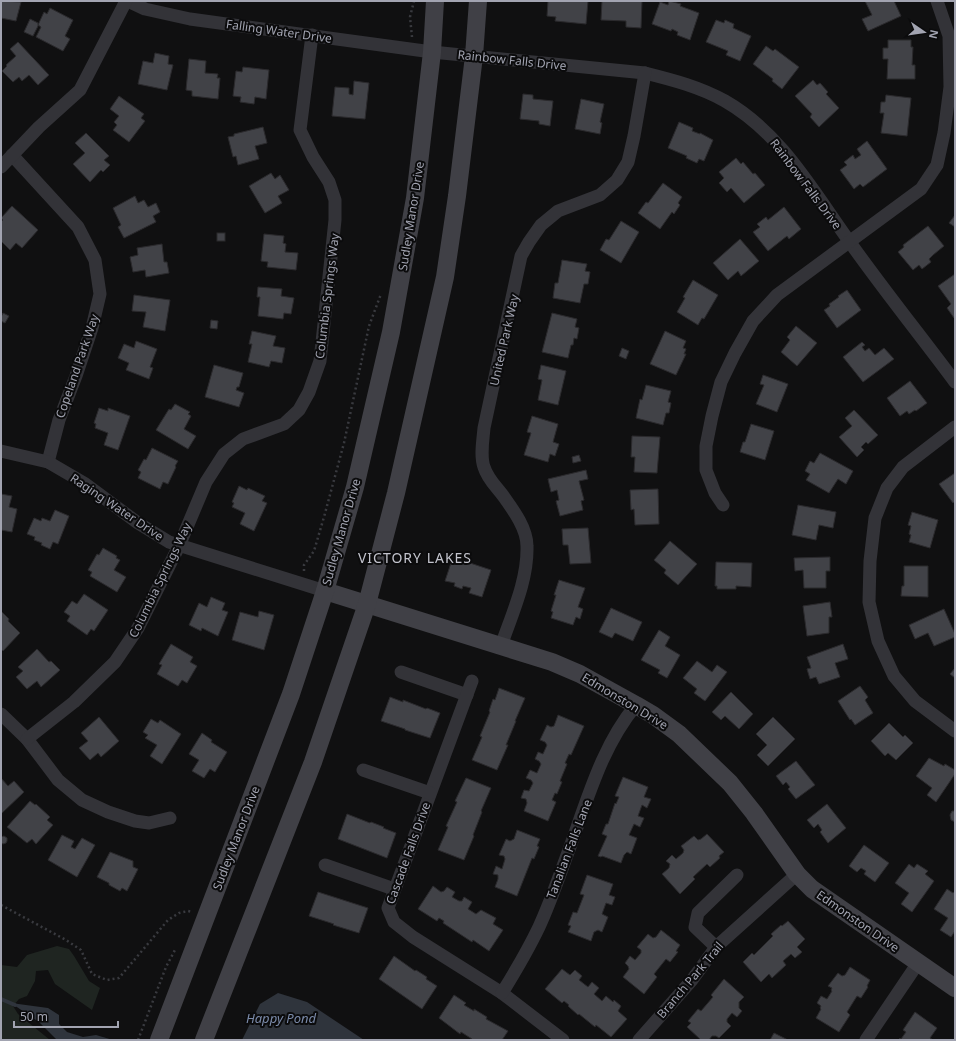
<svg xmlns="http://www.w3.org/2000/svg" width="956" height="1041" font-family="'Noto Sans',sans-serif">
	<style>
		.green { fill: #1f2521 }
		.water { fill: #2f343c }
		.lines { fill: none; stroke-linecap: round; stroke-linejoin: round }
		.stream { stroke: #2f343c; stroke-width: 4 }
		.building { fill: #414247; stroke: #2b2a2d }
		.path { stroke: #393a3f; stroke-width: 2.5; stroke-dasharray: 2 3; stroke-linecap: butt }
		.street { stroke: #333338; stroke-width: 13 }
		.secondary { stroke: #404046; stroke-width: 18 }
		.labels { text-anchor: middle; dominant-baseline: central; stroke-width: 4; stroke-linejoin: round; paint-order: stroke }
		.street-label { font-size: 12px; fill: #a2a4b1; stroke: #0b0b0c }
		.water-label { font-size: 13px; font-style: italic; fill: #7b8baa; stroke: #0b0b0c }
		.quarter-label { font-size: 14px; letter-spacing: 1px; fill: #c3c4cd; stroke: #0b0b0c }
	</style>
	<rect width="100%" height="100%" fill="#101011"/>
	<path class="green" d="M57 946 69 949 74 956 89 981 100 988 92 1010 55 984 48 970 36 971 35 981 27 996 19 999 13 1006 18 1014 50 1040H1V965L17 967 27 955Z"/>
	<g class="water">
		<path d="M278 993 307 1002 364 1040H242L260 1004Z"/>
		<path d="M11 1003 48 1008 59 1015V1024L67 1032 83 1037 96 1035 113 1040H57L39 1022Z"/>
	</g>
	<g class="lines">
		<path class="stream" d="M1 999 15 1005"/>
	</g>
	<g class="building">
		<path d="M1 1 21 2 16 21 1 18Z"/>
		<path d="M548 1H588L586 24 555 21 556 17 547 16Z"/>
		<path d="M602 1H642L641 28 626 27V21L601 20Z"/>
		<path d="M669 1 681 4 680 6 699 13 690 40 677 35 678 32 672 29 671 31 652 24 660 2 668 5Z"/>
		<path d="M865 1H894L901 16 868 31 862 19 872 15Z"/>
		<path d="M50 8 73 20 65 36 70 39 63 51 36 37 41 27 38 25 44 12 47 14Z"/>
		<path d="M30 19 38 23V26L33 36 24 32Z"/>
		<path d="M716 20 724 23 725 20 734 24 733 28 751 36 740 61 726 55 728 51 706 42Z"/>
		<path d="M888 40H911V47H913L912 65H915V79H887L888 59H883V48H888Z"/>
		<path d="M18 42 49 75 38 85 29 75 22 81 19 77 13 82 2 71 7 66 6 65 16 56 10 49Z"/>
		<path d="M766 46 773 51 775 49 799 67 782 89 772 81 773 79 753 64Z"/>
		<path d="M155 53 169 56 168 64 173 65 167 90 138 84 143 61 153 63Z"/>
		<path d="M189 59 206 61 205 73 218 74 217 78H220L218 99 192 96V91L186 90Z"/>
		<path d="M243 67 269 70 266 99 255 97 254 104 240 102 241 97 233 96 236 71 242 72Z"/>
		<path d="M813 80 817 85 820 83 828 92 826 94 839 108 819 127 810 117 812 114 795 96Z"/>
		<path d="M354 81 369 83 365 119 332 116 335 87 349 88V94L353 95Z"/>
		<path d="M523 94 533 95V99L553 101 550 126 539 124V121L520 119Z"/>
		<path d="M886 95 911 98 907 136 881 133 884 113H880L881 102H885Z"/>
		<path d="M119 96 144 114 141 118 145 121 129 142 113 130 117 125 114 122 119 116 110 109Z"/>
		<path d="M581 99 604 104 600 122 602 123 600 134 575 129Z"/>
		<path d="M679 122 693 128 692 131 700 134V133L713 140 704 161 699 159 697 163 686 158 687 156 668 148Z"/>
		<path d="M263 127 267 143 255 146 259 159 238 165 236 156 233 157 228 137 234 136V134Z"/>
		<path d="M86 133 109 156 104 160 110 165 103 172 101 170 90 182 73 164 85 153 75 143Z"/>
		<path d="M867 141 887 169 863 187 860 184 854 189 840 170 847 165 844 162 853 155 855 159 861 155 857 149Z"/>
		<path d="M736 158 741 164 743 162 753 174 755 173 765 185 744 203 731 188 727 192 719 183 724 178 719 172Z"/>
		<path d="M271 173 275 179 280 175 289 190 278 196 282 203 265 213 249 186Z"/>
		<path d="M663 183 682 197 678 203 680 205 674 214 672 212 660 229 638 213 646 202 648 203Z"/>
		<path d="M135 196 138 203 144 200 148 207 156 203 160 212 153 216 156 222 124 238 118 227 121 225 113 208Z"/>
		<path d="M12 206 38 230 22 248 16 243 10 250 1 241V222L3 220 1 218Z"/>
		<path d="M784 207 801 229 789 239 787 236 768 251 753 232 760 227 757 224 766 217 768 220Z"/>
		<path d="M955 215V227L949 223Z"/>
		<path d="M621 221 639 232 621 263 600 250 606 239 609 240Z"/>
		<path d="M928 226 944 246 933 255 929 259 931 262 922 269 919 265 913 270 898 252 904 247 903 245Z"/>
		<rect x="217" y="233" width="8" height="8"/>
		<path d="M264 234 284 236 283 243 286 244 285 252 298 253 296 270 267 267 268 262 261 261Z"/>
		<path d="M740 239 759 261 741 276 738 271 728 280 713 263Z"/>
		<path d="M162 244 164 262H167L169 273 146 277 145 270 133 272 130 257 138 255 137 248Z"/>
		<path d="M562 260 587 264 585 271 590 272 588 284H584L580 303 553 298 555 283H558Z"/>
		<path d="M955 274V317L954 318 947 308 951 304 938 286Z"/>
		<path d="M693 280 718 295 704 319 702 318 698 325 677 312 685 298 683 297Z"/>
		<path d="M258 287 282 289 281 296 294 298 291 314 284 313 283 319 258 316 260 297H257Z"/>
		<path d="M847 290 861 310 837 328 824 310 830 306 829 304 839 297 838 296Z"/>
		<path d="M134 295 170 300 165 331 143 327 146 312 132 311Z"/>
		<path d="M3 313 9 316 5 323 1 321V317Z"/>
		<path d="M552 313 577 319 575 327 579 328 577 339 574 338 573 345H571L568 358 542 352Z"/>
		<path d="M211 320 218 321 217 329 210 328Z"/>
		<path d="M796 326 817 343 797 366 781 352 790 340 787 337Z"/>
		<path d="M252 331 276 336 273 346 285 348 282 363 271 361 269 367 248 362 252 344H249Z"/>
		<path d="M665 331 686 341 683 348 686 349 684 354H686L676 375 650 364Z"/>
		<path d="M136 341 157 349 150 367 153 368 149 379 126 370 129 363 118 358 124 344 134 348Z"/>
		<path d="M862 342 865 345 862 347 865 351 869 348 875 355 884 348 894 359 863 382 843 357Z"/>
		<path d="M622 348 629 351 626 359 619 356Z"/>
		<path d="M214 365 243 373 239 387H237L236 390 244 393 239 407 205 397Z"/>
		<path d="M541 365 566 371 558 405 538 400 542 380 538 379Z"/>
		<path d="M763 375 788 384 777 412 756 404 764 385 760 384Z"/>
		<path d="M910 381 927 403 916 411 915 410 909 414 907 411 900 416 887 398Z"/>
		<path d="M646 385 671 391 668 402 671 403 669 413H666L663 425 636 418 640 399 642 400Z"/>
		<path d="M175 404 190 412 188 414 191 416 184 429 196 436 188 449 156 430 169 409 171 410Z"/>
		<path d="M99 408 108 411V408L130 416 118 450 104 445 108 433 95 428 96 424 94 423Z"/>
		<path d="M854 410 878 435 868 444 866 442 861 447 864 450 857 457 839 437 852 426 845 418Z"/>
		<path d="M532 416 558 424 553 442 559 444 555 456 550 454 548 462 524 455 531 433 527 432Z"/>
		<path d="M751 424 774 431 765 460 740 452 743 442H745Z"/>
		<path d="M632 436 660 437 657 473 634 472 635 457H631Z"/>
		<path d="M152 448 178 461 175 466 176 467 168 484 163 482 160 489 138 478 141 472 138 470 144 459 146 460Z"/>
		<path d="M820 453 853 471 846 484 838 479 829 493 806 480 810 474 805 471 810 461 814 463Z"/>
		<path d="M579 455 581 461 573 463 572 457Z"/>
		<path d="M586 470 588 479 579 481 584 500 581 501 583 510 560 516 556 501 559 500 557 490 551 492 548 479Z"/>
		<path d="M955 473V501L953 503 939 484Z"/>
		<path d="M239 486 247 490 248 488 265 496 262 501 267 503 254 531 240 524 245 513 232 507 234 503 232 502Z"/>
		<path d="M658 489 659 524 635 525 634 509 631 510 630 490Z"/>
		<path d="M1 494 12 496 9 507 17 509 12 532 1 530Z"/>
		<path d="M798 505 836 512 833 528 819 525 816 540 792 535Z"/>
		<path d="M55 510 69 516 58 544 53 542 50 549 41 545 42 543 34 540 35 537 27 534 34 518 41 521 42 518 50 521Z"/>
		<path d="M912 512 938 520 930 548 909 542 911 535 909 534 911 526 908 525Z"/>
		<path d="M588 528 591 563 570 564 568 545H563L562 529Z"/>
		<path d="M670 541 697 564 678 585 664 573 666 570 654 560Z"/>
		<path d="M103 548 117 556 116 558 120 560 114 570 126 577 117 592 90 576 92 572 88 570 97 554 99 555Z"/>
		<path d="M830 557V571H826V588H804L803 570 795 571 794 558Z"/>
		<path d="M452 560 461 563V560L491 570 482 597 469 593 471 588 463 586 462 589 454 586 455 583 445 581Z"/>
		<path d="M716 562 752 563 751 587 736 586V589H717V586H715Z"/>
		<path d="M904 566H928V597L901 596 902 586H904Z"/>
		<path d="M559 580 585 588 578 607 583 609 580 619 576 617 573 625 551 618 553 612 551 611 556 595H554Z"/>
		<path d="M84 594 108 610 94 631 91 629 87 635 67 621 70 616 64 612 72 601 77 604Z"/>
		<path d="M211 597 225 603 222 610 228 612 218 636 202 628 201 631 189 625 199 603 207 607Z"/>
		<path d="M830 602 832 617H829V633L807 636 803 606Z"/>
		<path d="M611 608 642 622 633 641 615 633 612 638 599 632Z"/>
		<path d="M944 609 955 634V637L934 646 928 633 915 639 909 625Z"/>
		<path d="M1 611 9 619 8 621 20 633 3 651 1 649Z"/>
		<path d="M259 611 274 615 264 650 232 640 240 612 258 617Z"/>
		<path d="M659 630 670 637 665 646 680 655 667 678 658 673 660 670 641 660Z"/>
		<path d="M171 644 193 657 190 662 197 666 187 683 182 680 178 686 157 674 162 665 159 664Z"/>
		<path d="M843 644 848 659 835 663 840 677 819 684 816 677 810 679 807 669 811 668 807 657Z"/>
		<path d="M37 649 49 662 51 661 60 670 41 687 37 681 27 689 16 677 23 671 18 667Z"/>
		<path d="M697 661 712 672 717 665 727 672 705 701 694 693 697 689 683 678Z"/>
		<path d="M955 668V678L950 674Z"/>
		<path d="M860 686 868 697 865 700 873 713 855 725 851 719 850 720 838 701Z"/>
		<path d="M499 688 525 698 515 721H516L506 745H508L497 770 472 760 482 737 480 736 490 712 489 711 493 699 495 700Z"/>
		<path d="M731 692 753 714 739 729 725 716 721 720 712 712Z"/>
		<path d="M390 697 403 702V700L426 709 427 708 440 713 430 738 405 730V729L381 721Z"/>
		<path d="M558 715 584 726 571 755 569 754 565 763 567 764 560 781 562 782 557 794 555 793 552 800 556 802 548 821 524 811 527 803 526 799 521 798 524 790 529 791 533 783 531 780 526 778 530 770 537 773 541 764 539 761 535 759 538 752 543 754 547 745 545 742 540 740 547 725 551 727 554 726Z"/>
		<path d="M99 717 119 741 101 757 98 753 90 760 79 748 88 741 81 733Z"/>
		<path d="M773 717 795 739 768 766 757 755 767 745 756 734Z"/>
		<path d="M151 719 158 723 160 720 181 734 162 764 150 756 157 745 145 738 148 735 143 732Z"/>
		<path d="M889 723 903 737 905 735 913 743 896 760 888 753 885 756 871 741Z"/>
		<path d="M202 733 212 740 211 742 227 752 215 772 210 769 204 778 192 771 199 760 189 754Z"/>
		<path d="M929 758 944 766 945 764 955 770V774L936 802 927 795 932 788 916 776Z"/>
		<path d="M796 761 815 785 796 799 788 789 790 787 786 782 783 785 776 776Z"/>
		<path d="M623 777 648 787 644 797 651 799 647 808 642 805 638 816 644 818 640 827 634 824 629 835 637 838 631 854 627 852 624 855 621 863 602 856 601 857 598 856 607 836 602 834 606 824H608L615 803 616 804 619 797 615 796Z"/>
		<path d="M1 778 8 786 14 781 24 792 1 814Z"/>
		<path d="M466 778 491 788 481 811 482 812 473 835 474 836 464 860 438 850 448 827 446 826 457 802 455 801Z"/>
		<path d="M30 801 35 805 36 804 50 817 47 820 53 825 36 844 32 839 27 843 7 827Z"/>
		<path d="M827 804 846 828 828 843 820 832 822 830 818 824 814 828 807 820Z"/>
		<path d="M952 811H955V822L951 820 950 815Z"/>
		<path d="M347 814 370 823 371 822 384 827 383 828 396 833 387 858 338 839Z"/>
		<path d="M517 830 540 839 537 846 539 847 534 859 532 858 517 896 495 887 498 879V875L493 874 496 866 502 869 505 859 504 856 499 855 506 839 510 841 514 839Z"/>
		<path d="M707 834 724 852 719 856 720 858 710 867 707 864 693 877 695 879 680 894 662 874 669 868 670 864 666 861 672 855 676 859 683 853 684 850 681 846 694 836 698 840 701 839Z"/>
		<path d="M62 835 74 841 71 847 75 849 82 838 95 845 77 877 48 860Z"/>
		<path d="M4 836 7 838V841L6 843 3 844 1 843V837Z"/>
		<path d="M864 845 889 863 875 882 864 874 866 871 861 868 857 872 849 866Z"/>
		<path d="M110 852 133 861V867L138 869 127 891 122 888 120 891 109 885V883L97 877Z"/>
		<path d="M909 864 914 868 917 864 928 871 925 874 934 881 912 912 901 904 909 893 895 883Z"/>
		<path d="M587 875 613 884 609 895 615 897 612 905 606 903 602 914 608 917 602 932 598 930 594 932 591 941 568 932 571 926 568 925 573 912 577 913 584 895 580 894Z"/>
		<path d="M433 886 441 892 444 891 447 887 455 892 452 897 459 901H462L464 897 472 902 468 909 476 914 481 910 496 918 493 924 503 930 489 951 473 940 472 942 443 923 444 921 439 918 437 921 418 909Z"/>
		<path d="M947 889 953 893 955 891V931L951 937 940 930 948 918 934 909Z"/>
		<path d="M318 892 368 908 359 933 333 925 334 924 309 916Z"/>
		<path d="M788 921 805 939 797 947 802 952 795 958 791 954 783 961 786 965 772 978 769 974 761 982 743 962 752 953 754 955 773 936 771 934 781 925 782 926Z"/>
		<path d="M661 930 680 945 676 951 678 952 670 962 666 959 654 974 657 977 644 994 623 977 629 969 628 966 625 963 630 956 635 960 641 953V950L637 947 648 934 653 938 656 937Z"/>
		<path d="M394 956 415 971 416 970 427 977 426 979 437 986 422 1009 379 979Z"/>
		<path d="M850 967 870 980 867 986 868 987 861 998 857 996 847 1012 850 1015 839 1032 816 1018 821 1009 820 1008 821 1006 817 1003 821 996 827 999 832 991 831 990 832 988 828 986 838 973 842 976 845 975Z"/>
		<path d="M562 969 570 975 575 970 582 976 579 980 588 987 592 982 599 988 594 994 602 1001 606 996 613 1002 614 1000 621 1006 618 1011 627 1019 611 1037 596 1025 595 1027 579 1014 578 1015 568 1006 569 1005 564 1001 562 1003 545 989Z"/>
		<path d="M724 979 744 997 739 1002V1008L742 1011 737 1017 732 1013 727 1019V1022L731 1026 719 1038 716 1036H712L709 1040H701L687 1027 691 1023 688 1021 698 1009 701 1011 713 997 711 995Z"/>
		<path d="M454 995 466 1003 464 1005 474 1011V1009L487 1017 486 1019 508 1031 502 1040H471L472 1039 461 1032 460 1034 439 1018Z"/>
		<path d="M915 1012 937 1028 930 1038 933 1040H898L900 1038 901 1039 906 1032 903 1030Z"/>
		<path d="M774 1033 788 1040H770Z"/>
	</g>
	<g class="lines">
		<g class="path">
			<path d="M412 37 410 17 414 1"/>
			<path d="M304 571V565L314 551 324 517 344 443 369 326 381 294"/>
			<path d="M1 905 66 940 81 950 92 974 107 980 119 978 168 920 179 913 188 911 193 912"/>
			<path d="M138 1040 166 967 176 948"/>
		</g>
		<g class="street">
			<path d="M128 1 145 9 190 19 432 52 645 73C673 80 700 87 725 101 781 133 813 191 849 241 883 289 920 335 955 382"/>
			<path d="M12 155 78 227 95 260 100 294 92 328 76 376 59 420 48 462"/>
			<path d="M1 167 39 127 80 90 126 1"/>
			<path d="M955 427 903 467 887 488 875 518 870 561 869 602 878 641 894 676 915 701 955 731"/>
			<path d="M1 451 48 462 84 483 138 523 169 542 325 591"/>
			<path d="M723 505 715 493 706 470V446L712 416 721 382 735 353 753 321 777 295 921 189 937 165 944 133 950 87 949 36 937 1"/>
			<path d="M501 646C512 614 528 580 527 546 527 529 514 511 504 497 497 487 488 480 484 467 480 456 483 440 484 428L521 256 529 242 541 225 558 211 600 195 617 180 628 162 634 136 645 73"/>
			<path d="M401 672 467 695"/>
			<path d="M472 681 388 908 394 922 413 937 502 993 563 1040"/>
			<path d="M1 714 27 739 58 780 82 800 108 812 135 821 149 823 170 818"/>
			<path d="M27 739 74 702 115 662 138 628 179 546 206 482 224 454 243 439 284 424 299 410 309 392 320 361 335 220V200L329 182 313 157 300 130 312 35"/>
			<path d="M363 770 430 793"/>
			<path d="M325 865 394 889"/>
			<path d="M716 947 695 927 698 913 737 875"/>
			<path d="M502 993C515 972 528 950 539 927 551 901 560 874 570 847 588 798 602 746 636 705"/>
			<path d="M639 1040 692 980 716 947 797 874"/>
			<path d="M866 1040 918 963"/>
		</g>
		<g class="secondary">
			<path d="M325 591 552 662 580 674 636 705 653 715 679 734 730 783 754 813 797 874 812 889 955 988"/>
			<path d="M159 1040 291 694 325 591 355 487 391 332 415 198 432 52 435 1"/>
			<path d="M204 1040 313 762 367 604 396 493 445 277 457 196 474 56 478 1"/>
		</g>
	</g>
	<g class="labels">
		<g class="street-label">
			<text transform="translate(279 31) rotate(8)">Falling Water Drive</text>
			<text transform="translate(512 60) rotate(6)">Rainbow Falls Drive</text>
			<text transform="translate(806 184) rotate(53)">Rainbow Falls Drive</text>
			<text transform="translate(411 216) rotate(-81)">Sudley Manor Drive</text>
			<text transform="translate(327 296) rotate(-83)">Columbia Springs Way</text>
			<text transform="translate(504 340) rotate(-77)">United Park Way</text>
			<text transform="translate(77 366) rotate(-71)">Copeland Park Way</text>
			<text transform="translate(117 507) rotate(34)">Raging Water Drive</text>
			<text transform="translate(341 532) rotate(-74)">Sudley Manor Drive</text>
			<text transform="translate(160 580) rotate(-64)">Columbia Springs Way</text>
			<text transform="translate(625 701) rotate(31)">Edmonston Drive</text>
			<text transform="translate(236 838) rotate(-69)">Sudley Manor Drive</text>
			<text transform="translate(569 849) rotate(-69)">Tanalian Falls Lane</text>
			<text transform="translate(408 853) rotate(-70)">Cascade Falls Drive</text>
			<text transform="translate(858 921) rotate(35)">Edmonston Drive</text>
			<text transform="translate(690 980) rotate(-50)">Branch Park Trail</text>
		</g>
		<g class="water-label">
			<text x="281" y="1018">Happy Pond</text>
		</g>
		<g class="quarter-label">
			<text x="415" y="557">VICTORY LAKES</text>
		</g>
	</g>
	<rect width="956" height="1041" fill="none" stroke="#a2a4b1" stroke-width="4"/>
	<g transform="translate(924 32) rotate(103)" stroke="#0b0b0c" stroke-width="3" paint-order="stroke">
	<path d="M0-3L7 15L0 10L-7 15Z" fill="#a2a4b1"/>
	<text y="-6" font-size="11" font-weight="bold" text-anchor="middle" fill="#a2a4b1">N</text>
	</g>
	<path d="M14 1021v6h104v-6" fill="none" stroke="#a2a4b1" stroke-width="2"/>
	<text x="20" y="1021" font-size="12" fill="#a2a4b1" stroke="#0b0b0c" stroke-width="3" paint-order="stroke">50 m</text>
</svg>
